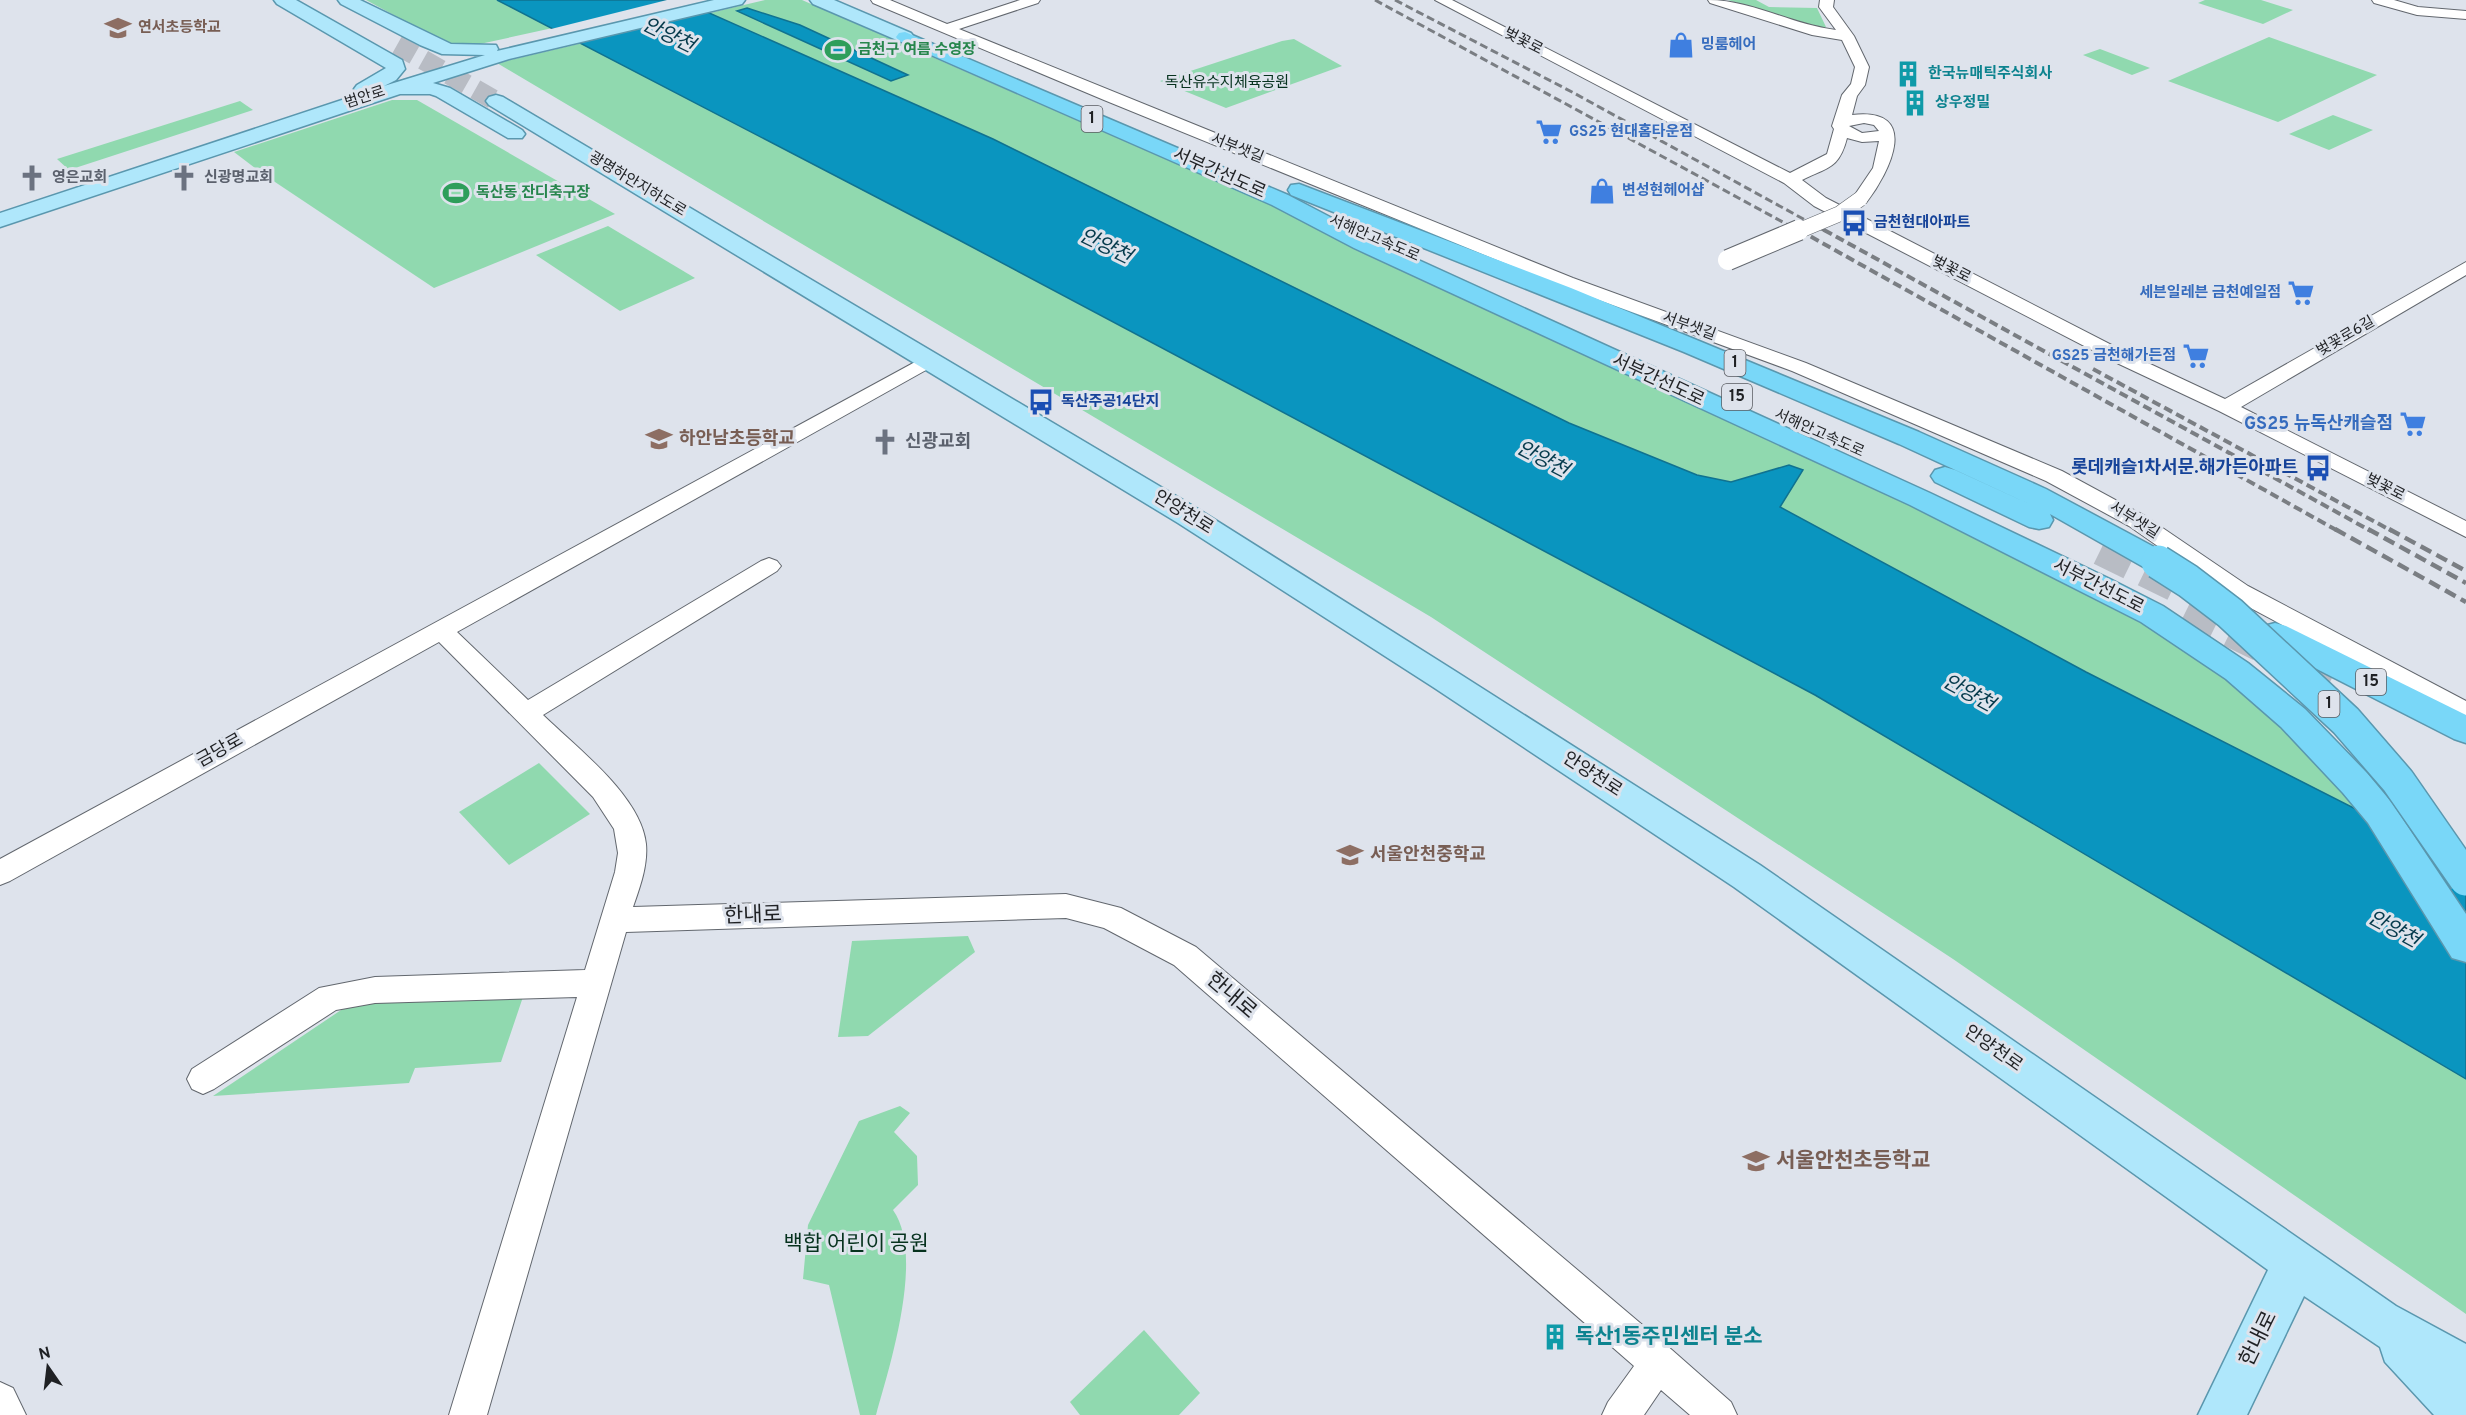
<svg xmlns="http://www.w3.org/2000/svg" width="2466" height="1415" font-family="Overpass,'Noto Sans KR',sans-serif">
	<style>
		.green { fill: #90d9af }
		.water { fill: #0a95bf; stroke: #107290; stroke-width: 1.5 }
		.pier { fill: #dee3ec }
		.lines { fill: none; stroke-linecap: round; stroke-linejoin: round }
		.major-tunnel { stroke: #b8bcc4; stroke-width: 20; stroke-dasharray: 20 10; stroke-linecap: butt }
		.highway-tunnel { stroke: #b8bcc4; stroke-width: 33; stroke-dasharray: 33 16; stroke-linecap: butt }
		.minor-casing { stroke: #62676e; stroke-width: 2 }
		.major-casing { stroke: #5a97ae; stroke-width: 3 }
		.highway-casing { stroke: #5a97ae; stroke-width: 3 }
		.minor { fill: #fff; fill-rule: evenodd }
		.major { fill: #afe7fb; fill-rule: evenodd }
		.highway { fill: #79d7f8; fill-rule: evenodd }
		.rail-far2 { stroke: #7a7e83; stroke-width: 3; stroke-dasharray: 8 4; stroke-linecap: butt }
		.rail-far1 { stroke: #7a7e83; stroke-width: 4; stroke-dasharray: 9 4.5; stroke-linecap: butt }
		.rail { stroke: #7a7e83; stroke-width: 4.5; stroke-dasharray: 12 6; stroke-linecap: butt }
		.minor-bridge-far1-casing { stroke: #62676e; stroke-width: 16; stroke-linecap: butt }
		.minor-bridge-casing { stroke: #62676e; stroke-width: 22; stroke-linecap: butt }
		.highway-bridge-casing { stroke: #5a97ae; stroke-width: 36; stroke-linecap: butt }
		.minor-bridge-far1 { stroke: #fff; stroke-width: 15 }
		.minor-bridge { stroke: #fff; stroke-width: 20 }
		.highway-bridge { stroke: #79d7f8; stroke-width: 33 }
		.labels { text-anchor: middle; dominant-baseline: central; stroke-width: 6; stroke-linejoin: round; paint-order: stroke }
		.far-education-label { font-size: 15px; font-weight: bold; fill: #785e54; stroke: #dee3ec; text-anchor: start }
		.far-street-label { font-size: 15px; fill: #1f2124; stroke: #dee3ec }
		.far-shop-label { font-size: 15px; font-weight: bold; fill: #366cbe; stroke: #dee3ec; text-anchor: start }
		.far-leisure-label { font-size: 15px; font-weight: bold; fill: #27864d; stroke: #dee3ec; text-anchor: start }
		.far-culture-label { font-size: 15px; font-weight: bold; fill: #0d838f; stroke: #dee3ec; text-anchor: start }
		.far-park-label { font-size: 15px; fill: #06321e; stroke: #dee3ec }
		.far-worship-label { font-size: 15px; font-weight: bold; fill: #5b616d; stroke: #dee3ec; text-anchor: start }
		.far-transit-label { font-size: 15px; font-weight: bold; fill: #164399; stroke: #dee3ec; text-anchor: start }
		.shield { fill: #dee3ec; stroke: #585b60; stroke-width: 1.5 }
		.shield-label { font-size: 16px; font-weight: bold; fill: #1f2124 }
		.street-label { font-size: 18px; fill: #1f2124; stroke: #dee3ec }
		.shop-label { font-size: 18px; font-weight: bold; fill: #366cbe; stroke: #dee3ec; text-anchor: end }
		.education-label { font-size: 18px; font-weight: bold; fill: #785e54; stroke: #dee3ec; text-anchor: start }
		.worship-label { font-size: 18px; font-weight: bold; fill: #5b616d; stroke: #dee3ec; text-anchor: start }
		.transit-label { font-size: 18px; font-weight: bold; fill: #164399; stroke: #dee3ec; text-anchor: end }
		.water-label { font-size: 20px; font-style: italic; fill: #053a4c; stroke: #dee3ec }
		.near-street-label { font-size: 21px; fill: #1f2124; stroke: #dee3ec }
		.near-education-label { font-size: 21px; font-weight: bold; fill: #785e54; stroke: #dee3ec; text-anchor: start }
		.near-park-label { font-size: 21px; fill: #06321e; stroke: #dee3ec }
		.near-culture-label { font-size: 21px; font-weight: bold; fill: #0d838f; stroke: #dee3ec; text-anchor: start }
	</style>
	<rect width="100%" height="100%" fill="#dee3ec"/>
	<g class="green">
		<path d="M366 0H681L466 47 451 46Z"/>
		<path d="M765 0H802L1296 216 1945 520 2159 627 2277 717 2341 789 2390 859 2466 977V1314L1953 959 1431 617 497 63Z"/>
		<path d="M1728 0H1756L1769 7 1817 8 1826 27 1822 29Z"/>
		<path d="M2205 0H2261L2293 10 2263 24 2198 3Z"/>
		<path d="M2269 37 2377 75 2278 122 2168 81Z"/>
		<path d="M1294 39 1342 66 1226 108 1160 81 1282 41Z"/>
		<path d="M2100 49 2150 68 2132 75 2083 55Z"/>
		<path d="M392 100H417L615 214 434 288 263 174 234 152Z"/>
		<path d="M240 101 253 110 69 170 57 159Z"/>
		<path d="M2333 115 2373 130 2329 150 2289 134Z"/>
		<path d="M608 226 695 278 620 311 536 255Z"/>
		<path d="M539 763 590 814 509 865 459 812Z"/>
		<path d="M968 936 975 952 868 1036 838 1037 852 941Z"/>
		<path d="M526 988 501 1062 415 1068 409 1083 213 1096 359 998Z"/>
		<path d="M900 1106 910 1113 894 1132 917 1156 918 1185 893 1210C925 1255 890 1365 876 1415H860L829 1285 803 1279 808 1225 859 1121Z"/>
		<path d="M1144 1330 1200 1393 1179 1415H1080L1070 1402Z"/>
	</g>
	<g class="water">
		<path d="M497 0H680L993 139 1569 423 1697 475 1731 482 1789 465 1803 470 1780 507 2086 672 2466 865V1079L1815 695 957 239Z"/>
		<path d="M747 8 800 25 908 75 891 81 737 11Z"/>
	</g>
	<path class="pier" d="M667 0H687L713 11 575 44 547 30Z"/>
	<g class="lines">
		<path class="major-tunnel" d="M397 45 496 101"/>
		<g class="highway-tunnel">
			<path d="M2101 549 2185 590"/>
			<path d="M2187 609 2331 680"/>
		</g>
		<g class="minor-casing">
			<g id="minor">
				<path d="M871 0H890L947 24 1020 0H1040L1038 3 959 29 1573 278 1806 363 2062 471 2145 516 2248 586 2466 701V723L2232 598 2129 526 2046 481 1792 371 1561 286 1104 100 873 3Z"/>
				<path d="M1435 0H1452L1790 173 1827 154 1834 129 1832 126 1842 95 1851 84 1855 67 1842 40 1812 35 1710 3 1708 0C1752 0 1792 25 1836 30L1819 7 1820 0H1834L1833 7 1854 36 1869 67 1865 85 1857 96 1852 115C1922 107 1890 172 1866 203H1854L1852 199 1873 168 1879 141 1862 142 1847 138C1839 169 1828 167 1802 180L1826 198 2133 356 2225 399 2466 262V275L2241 407 2466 521V537L2219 411 2119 364 1814 206 1784 183ZM1864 123 1874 125 1879 131 1862 133 1849 126Z"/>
				<path d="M2372 0H2394L2418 7 2466 11V19L2417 15 2374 3Z"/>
				<path d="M928 355 935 357 938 361 935 365 457 632 528 700 761 561 769 558 777 561 781 566 777 571 543 715C576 747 641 796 646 844 648 865 640 887 633 907L1066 894 1121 908 1196 947 1672 1350 1731 1402 1737 1415H1690L1661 1390 1644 1415H1602L1608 1402 1634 1366 1174 965 1104 928 1066 918 626 932 487 1415H449L577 997 375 1003 336 1010 214 1089 203 1094 192 1089 187 1079 192 1069 319 988 375 977 585 970 615 872 618 853 614 829 593 797 439 642 10 881 0 885V859Z"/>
				<path d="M0 1382 13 1388 26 1415H0Z"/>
			</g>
		</g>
		<g class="major-casing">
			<g id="major">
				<path d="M274 0H296L402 60 405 69 396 80 384 86 485 55 442 54 420 45 341 4 338 0H360L451 44 496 45 498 49 497 51 714 0H745L742 4 509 59 433 83 450 88 522 130 525 134 522 138H508L436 96 430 94H400L0 227V213L360 94 354 89 357 85 386 68 277 4Z"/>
				<path d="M810 0H834L911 33 914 37 911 41H899L813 4Z"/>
				<path d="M496 95 503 97 1198 509 1455 671 1760 865 2396 1306 2466 1344V1415H2434L2385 1362 2380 1347 2304 1296 2247 1415H2198L2268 1270 1734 887 1433 687 1178 523 489 105 486 101 489 97Z"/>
			</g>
		</g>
		<g class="highway-casing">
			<g id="highway">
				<path d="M905 32 1288 195 1370 238 1930 493 2110 579 2163 606 2248 663 2305 709 2367 773 2392 803 2466 914V962L2452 958 2368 823 2343 793 2281 727 2226 679 2141 622 1910 505 1354 248 1272 205 899 41 896 37 899 33Z"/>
				<path d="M1299 184 1571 288 1919 432 2046 489 2169 555 2173 562 2169 569 2158 572 2147 569 2050 514 2053 520 2049 527 2039 529 2029 527 1935 482 1931 476 1935 470 1945 467 1955 470 2040 509 1899 444 1684 352 1291 195 1288 190 1291 185Z"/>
				<path d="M2275 623 2286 626 2466 715V743L2454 739 2264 642 2259 634 2264 626Z"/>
			</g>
		</g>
		<use href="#minor" class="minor"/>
		<use href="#major" class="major"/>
		<use href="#highway" class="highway"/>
		<g class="rail-far2">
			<path d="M1375 0 1801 232"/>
			<path d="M1395 0 1572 92 1827 232"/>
		</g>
		<g class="rail-far1">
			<path d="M1799 230 2338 531"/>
			<path d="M1824 230 2371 531"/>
			<path d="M2093 369 2392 531"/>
		</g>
		<g class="rail">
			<path d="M2335 529 2466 602"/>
			<path d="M2368 529 2466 583"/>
			<path d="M2389 529 2466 571"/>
		</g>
		<g class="minor-bridge-far1-casing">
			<path id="minor-bridge-far1" d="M1796 232 1839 214 1860 199"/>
		</g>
		<g class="minor-bridge-casing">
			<path id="minor-bridge" d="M1728 260 1799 230"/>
		</g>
		<g class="highway-bridge-casing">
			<path id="highway-bridge" d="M2158 562 2188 581 2230 613 2346 721 2398 781 2466 879"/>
		</g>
		<use href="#minor-bridge-far1" class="minor-bridge-far1"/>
		<use href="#minor-bridge" class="minor-bridge"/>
		<use href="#highway-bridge" class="highway-bridge"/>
	</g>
	<defs>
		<g id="school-bare" transform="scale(2.07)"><path d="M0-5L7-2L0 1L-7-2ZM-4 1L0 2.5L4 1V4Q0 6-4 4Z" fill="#8d6e63" stroke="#dee3ec" stroke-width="2.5" paint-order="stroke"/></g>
		<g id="shop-bare" transform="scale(2.07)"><path d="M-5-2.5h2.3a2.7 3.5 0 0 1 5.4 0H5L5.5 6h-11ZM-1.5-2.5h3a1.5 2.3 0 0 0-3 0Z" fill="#3f7fe0" stroke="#dee3ec" stroke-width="2.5" paint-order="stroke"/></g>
		<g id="stadium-bare" transform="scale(2.07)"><path d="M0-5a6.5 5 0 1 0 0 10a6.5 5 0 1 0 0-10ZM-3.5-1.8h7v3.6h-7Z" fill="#2e9e5b" stroke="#dee3ec" stroke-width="2.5" paint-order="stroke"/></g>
		<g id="building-bare" transform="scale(2.07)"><path d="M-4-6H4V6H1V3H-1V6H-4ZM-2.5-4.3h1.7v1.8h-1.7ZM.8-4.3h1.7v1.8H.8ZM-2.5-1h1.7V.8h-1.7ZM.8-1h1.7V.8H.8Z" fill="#0f9aa8" stroke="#dee3ec" stroke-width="2.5" paint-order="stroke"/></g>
		<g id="supermarket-bare" transform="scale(2.07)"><path d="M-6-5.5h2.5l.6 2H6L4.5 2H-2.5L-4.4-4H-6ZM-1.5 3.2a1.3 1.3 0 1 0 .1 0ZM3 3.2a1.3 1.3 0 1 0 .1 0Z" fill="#3f7fe0" stroke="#dee3ec" stroke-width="2.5" paint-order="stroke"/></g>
		<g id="church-bare" transform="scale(2.07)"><path d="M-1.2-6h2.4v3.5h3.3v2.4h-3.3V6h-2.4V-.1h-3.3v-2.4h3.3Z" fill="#6b7280" stroke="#dee3ec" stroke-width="2.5" paint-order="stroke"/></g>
		<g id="bus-bare" transform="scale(2.07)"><path d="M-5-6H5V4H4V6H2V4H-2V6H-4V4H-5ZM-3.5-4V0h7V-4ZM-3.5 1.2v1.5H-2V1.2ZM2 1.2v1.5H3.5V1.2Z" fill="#1a4fb4" stroke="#dee3ec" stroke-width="2.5" paint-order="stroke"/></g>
	</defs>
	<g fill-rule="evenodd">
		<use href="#school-bare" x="118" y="28"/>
		<use href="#shop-bare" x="1681" y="45"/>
		<use href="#stadium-bare" x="838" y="50"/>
		<use href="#building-bare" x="1908" y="74"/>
		<use href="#building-bare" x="1915" y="103"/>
		<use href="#supermarket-bare" x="1549" y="132"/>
		<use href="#church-bare" x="32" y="178"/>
		<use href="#church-bare" x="184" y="178"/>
		<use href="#shop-bare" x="1602" y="191"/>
		<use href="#stadium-bare" x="456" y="193"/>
		<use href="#bus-bare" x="1854" y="223"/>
		<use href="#supermarket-bare" x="2301" y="293"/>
		<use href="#supermarket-bare" x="2196" y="356"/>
		<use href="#bus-bare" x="1041" y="402"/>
		<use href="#supermarket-bare" x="2413" y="424"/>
		<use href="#school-bare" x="659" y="439"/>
		<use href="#church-bare" x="885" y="442"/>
		<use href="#bus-bare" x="2318" y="468"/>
		<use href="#school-bare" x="1350" y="855"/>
		<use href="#school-bare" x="1756" y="1161"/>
		<use href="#building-bare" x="1555" y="1337"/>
	</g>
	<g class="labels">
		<g class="far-education-label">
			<text x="138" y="28">연서초등학교</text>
		</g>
		<g class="far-street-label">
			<text transform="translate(1523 42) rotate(27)">벚꽃로</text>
			<text transform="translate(365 98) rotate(-18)">범안로</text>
			<text transform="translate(1237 149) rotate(22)">서부샛길</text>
			<text transform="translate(637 185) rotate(31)">광명하안지하도로</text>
			<text transform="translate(1374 239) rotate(23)">서해안고속도로</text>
			<text transform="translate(1951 270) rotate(27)">벚꽃로</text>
			<text transform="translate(1689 327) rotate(20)">서부샛길</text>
			<text transform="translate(2346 337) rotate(-30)">벚꽃로6길</text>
			<text transform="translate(1819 434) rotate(24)">서해안고속도로</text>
			<text transform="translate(2385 488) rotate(27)">벚꽃로</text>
			<text transform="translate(2134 521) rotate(32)">서부샛길</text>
		</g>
		<g class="far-shop-label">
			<text x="1701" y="45">밍룸헤어</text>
			<text x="1569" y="132">GS25 현대홈타운점</text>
			<text x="1622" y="191">변성현헤어샵</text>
			<text x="2281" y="293" text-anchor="end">세븐일레븐 금천예일점</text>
			<text x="2176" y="356" text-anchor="end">GS25 금천해가든점</text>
		</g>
		<g class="far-leisure-label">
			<text x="858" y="50">금천구 여름 수영장</text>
			<text x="476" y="193">독산동 잔디축구장</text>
		</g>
		<g class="far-culture-label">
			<text x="1928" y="74">한국뉴매틱주식회사</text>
			<text x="1935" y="103">상우정밀</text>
		</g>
		<g class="far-park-label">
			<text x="1227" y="83">독산유수지체육공원</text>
		</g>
		<g class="far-worship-label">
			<text x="52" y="178">영은교회</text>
			<text x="204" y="178">신광명교회</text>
		</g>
		<g class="far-transit-label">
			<text x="1874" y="223">금천현대아파트</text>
			<text x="1061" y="402">독산주공14단지</text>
		</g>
		<g class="shield">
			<rect x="1081.5" y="106" width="21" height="26" rx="4.5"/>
			<rect x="1724.5" y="350" width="21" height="26" rx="4.5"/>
			<rect x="1722" y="384" width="30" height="26" rx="4.5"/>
			<rect x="2356" y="669" width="30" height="26" rx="4.5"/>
			<rect x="2318.5" y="691" width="21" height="26" rx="4.5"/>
		</g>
		<g class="shield-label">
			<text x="1092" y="119">1</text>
			<text x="1735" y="363">1</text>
			<text x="1737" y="397">15</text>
			<text x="2371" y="682">15</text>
			<text x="2329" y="704">1</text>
		</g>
		<g class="street-label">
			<text transform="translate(1219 174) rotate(24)">서부간선도로</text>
			<text transform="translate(1658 381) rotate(25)">서부간선도로</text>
			<text transform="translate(1183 513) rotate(32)">안양천로</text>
			<text transform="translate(2098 587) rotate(27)">서부간선도로</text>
			<text transform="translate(220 751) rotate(-29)">금당로</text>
			<text transform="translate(1592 775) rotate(33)">안양천로</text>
			<text transform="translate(1993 1049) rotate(35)">안양천로</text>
		</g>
		<g class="shop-label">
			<text x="2393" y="424">GS25 뉴독산캐슬점</text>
		</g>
		<g class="education-label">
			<text x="679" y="439">하안남초등학교</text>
			<text x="1370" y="855">서울안천중학교</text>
		</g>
		<g class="worship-label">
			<text x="905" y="442">신광교회</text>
		</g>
		<g class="transit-label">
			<text x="2298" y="468">롯데캐슬1차서문.해가든아파트</text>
		</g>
		<g class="water-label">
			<text transform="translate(668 36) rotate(26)">안양천</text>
			<text transform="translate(1105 247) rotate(26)">안양천</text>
			<text transform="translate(1542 460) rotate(28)">안양천</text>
			<text transform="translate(1968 694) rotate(29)">안양천</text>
			<text transform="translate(2393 930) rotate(29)">안양천</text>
		</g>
		<g class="near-street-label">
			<text transform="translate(753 916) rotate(-2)">한내로</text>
			<text transform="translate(1231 996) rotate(41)">한내로</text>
			<text transform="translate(2259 1339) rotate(-64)">한내로</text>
		</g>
		<g class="near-education-label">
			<text x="1776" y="1161">서울안천초등학교</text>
		</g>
		<g class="near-park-label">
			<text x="856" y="1244">백합 어린이 공원</text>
		</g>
		<g class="near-culture-label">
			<text x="1575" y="1337">독산1동주민센터 분소</text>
		</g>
	</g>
	<g transform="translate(48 1367) rotate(346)" stroke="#dee3ec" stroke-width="4.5" paint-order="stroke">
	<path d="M0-4.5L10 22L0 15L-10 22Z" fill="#1f2124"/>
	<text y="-9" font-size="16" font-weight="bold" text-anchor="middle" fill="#1f2124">N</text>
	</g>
</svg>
